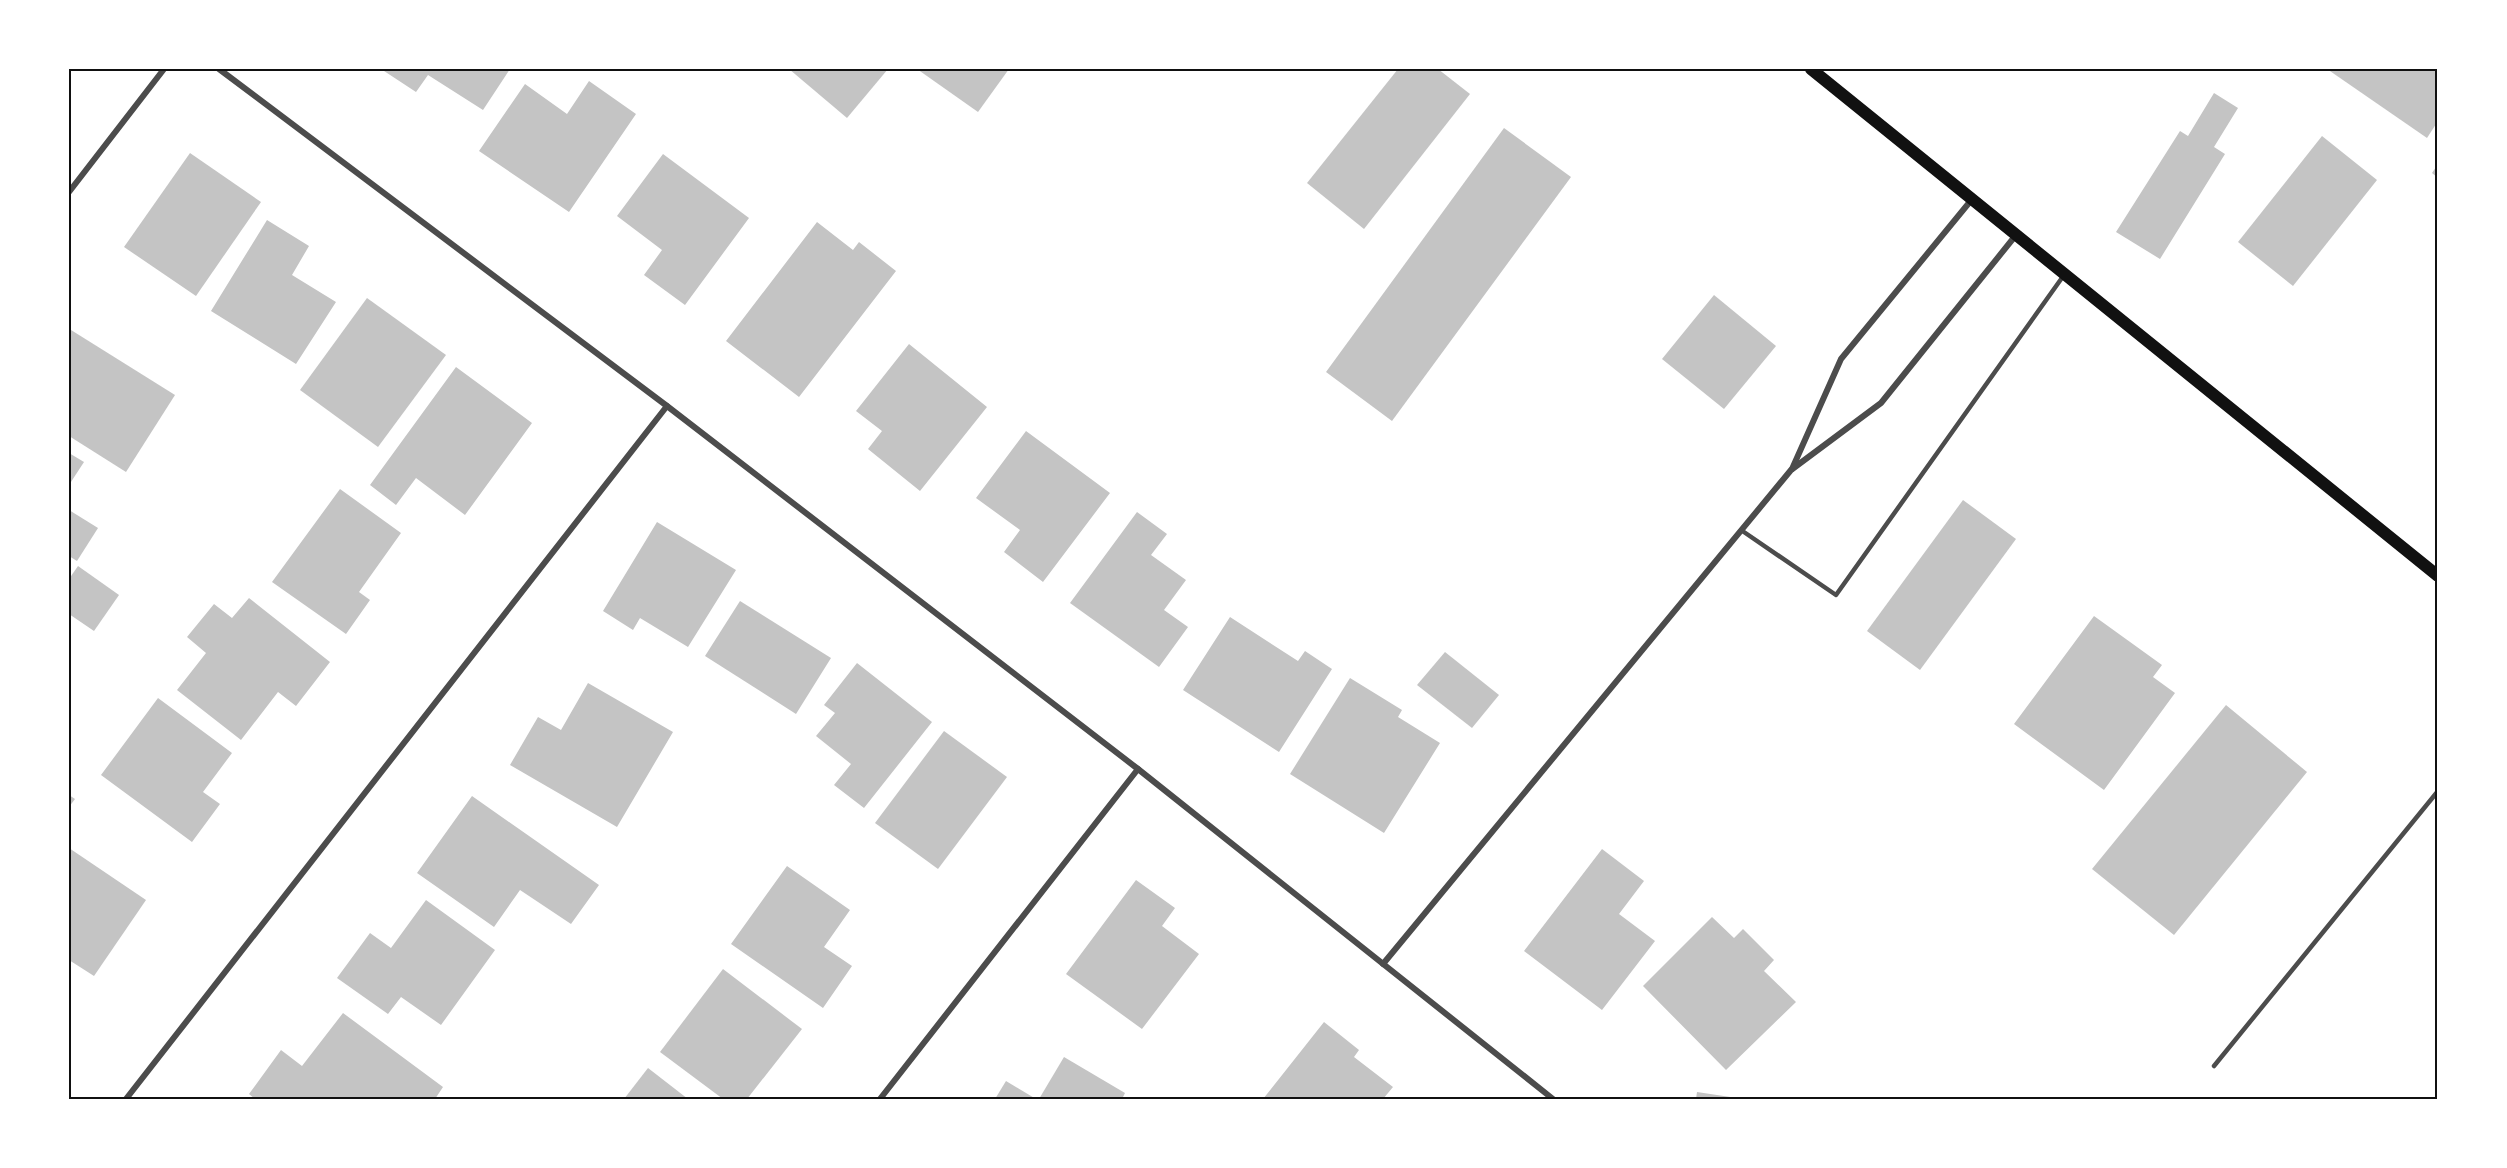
<svg xmlns="http://www.w3.org/2000/svg" width="2507" height="1168" font-family="Lato,sans-serif">
	<style>
		.building { fill: #c4c4c4 }
		.lines { fill: none; stroke-linecap: round; stroke-linejoin: round }
		.service { stroke: #4c4c4c; stroke-width: 4.5 }
		.minor { stroke: #4c4c4c; stroke-width: 6 }
		.secondary { stroke: #111; stroke-width: 12 }
		.neatline { fill: none; stroke: #111; stroke-width: 2 }
	</style>
	<rect width="100%" height="100%" fill="#fff"/>
	<g class="building">
		<path d="M381 69H510L483 110 428 75 416 92Z"/>
		<path d="M789 69H888L847 118Z"/>
		<path d="M917 69H1009L978 112Z"/>
		<path d="M1398 69H1438L1470 94 1364 229 1307 183Z"/>
		<path d="M2327 69H2438V121L2427 138Z"/>
		<path d="M589 81 636 114 569 212 479 151 525 84 567 114Z"/>
		<path d="M2214 93 2238 108 2214 147 2225 154 2160 259 2116 232 2180 131 2188 136Z"/>
		<path d="M1504 128 1571 177 1392 421 1326 372Z"/>
		<path d="M2322 136 2377 180 2293 286 2238 242Z"/>
		<path d="M190 153 261 202 196 296 124 247Z"/>
		<path d="M663 154 749 218 685 305 644 275 662 250 617 216Z"/>
		<path d="M2438 164V178L2432 173Z"/>
		<path d="M267 220 309 246 292 275 336 302 296 364 211 311Z"/>
		<path d="M817 222 853 250 859 242 896 271 799 397 726 341Z"/>
		<path d="M1714 295 1776 346 1724 409 1662 359Z"/>
		<path d="M367 298 446 355 378 447 300 390Z"/>
		<path d="M71 330 175 395 126 472 69 436V333Z"/>
		<path d="M909 344 987 407 920 491 868 449 882 431 856 411Z"/>
		<path d="M456 367 532 423 465 515 416 478 396 505 370 485Z"/>
		<path d="M1026 431 1110 493 1043 582 1004 552 1020 530 976 498Z"/>
		<path d="M69 453 84 462 69 485Z"/>
		<path d="M340 489 401 533 359 592 370 600 346 634 272 582Z"/>
		<path d="M1963 500 2016 539 1920 670 1867 631Z"/>
		<path d="M69 510 98 528 77 561 69 556Z"/>
		<path d="M1137 512 1167 534 1151 555 1186 580 1164 610 1188 627 1159 667 1070 603Z"/>
		<path d="M657 522 736 570 688 647 640 618 633 630 603 611Z"/>
		<path d="M78 566 119 595 94 631 69 614V579Z"/>
		<path d="M249 598 330 662 296 706 278 692 241 740 177 690 206 653 187 637 214 604 232 618Z"/>
		<path d="M740 601 831 658 796 714 705 656Z"/>
		<path d="M2094 616 2162 665 2153 677 2175 693 2104 790 2014 724Z"/>
		<path d="M1230 617 1298 661 1305 651 1332 669 1279 752 1183 690Z"/>
		<path d="M1445 652 1499 695 1472 728 1417 685Z"/>
		<path d="M857 663 932 722 864 808 834 785 851 764 816 736 835 713 824 705Z"/>
		<path d="M1350 678 1402 710 1398 717 1440 743 1384 833 1290 774Z"/>
		<path d="M588 683 673 732 617 827 510 765 538 717 561 730Z"/>
		<path d="M158 698 232 753 203 792 220 804 192 842 101 775Z"/>
		<path d="M2226 705 2307 772 2174 935 2092 869Z"/>
		<path d="M944 731 1007 777 938 869 875 823Z"/>
		<path d="M69 795 75 799 69 807Z"/>
		<path d="M472 796 599 885 571 924 520 890 494 927 417 873Z"/>
		<path d="M69 848 146 900 94 976 69 960Z"/>
		<path d="M1602 849 1644 881 1619 914 1655 941 1602 1010 1524 951Z"/>
		<path d="M787 866 850 910 824 947 852 966 823 1008 731 944Z"/>
		<path d="M1136 880 1175 908 1162 926 1199 954 1142 1029 1066 974Z"/>
		<path d="M426 900 495 950 441 1025 401 997 388 1014 337 978 370 933 391 948Z"/>
		<path d="M1712 917 1734 938 1743 929 1774 960 1764 971 1796 1002 1726 1070 1643 986Z"/>
		<path d="M723 969 802 1029 747 1099H723L660 1052Z"/>
		<path d="M343 1013 443 1087 435 1099H255L249 1094 281 1050 302 1066Z"/>
		<path d="M1324 1022 1359 1050 1354 1057 1393 1087 1383 1099H1263Z"/>
		<path d="M1064 1057 1125 1093 1122 1099H1039Z"/>
		<path d="M648 1068 688 1099H624Z"/>
		<path d="M1006 1081 1036 1099H995Z"/>
		<path d="M1697 1092 1737 1098 1736 1099H1696Z"/>
	</g>
	<g class="lines">
		<g class="service">
			<path d="M1741 530 1836 595 2064 275"/>
			<path d="M2214 1066 2438 791"/>
		</g>
		<g class="minor">
			<path d="M219 69 667 406 1138 769 1553 1099"/>
			<path d="M69 192 164 69"/>
			<path d="M1792 469 1841 359 1973 198"/>
			<path d="M1383 964 1791 470 1881 403 2016 235"/>
			<path d="M126 1099 667 406"/>
			<path d="M880 1099 1138 769"/>
		</g>
		<path class="secondary" d="M1811 69 2438 576"/>
	</g>
	<rect width="2507" height="1168" fill="none" stroke="#ffffff" stroke-width="141"/>
	<rect x="70" y="70" width="2366" height="1028" class="neatline"/>
</svg>
